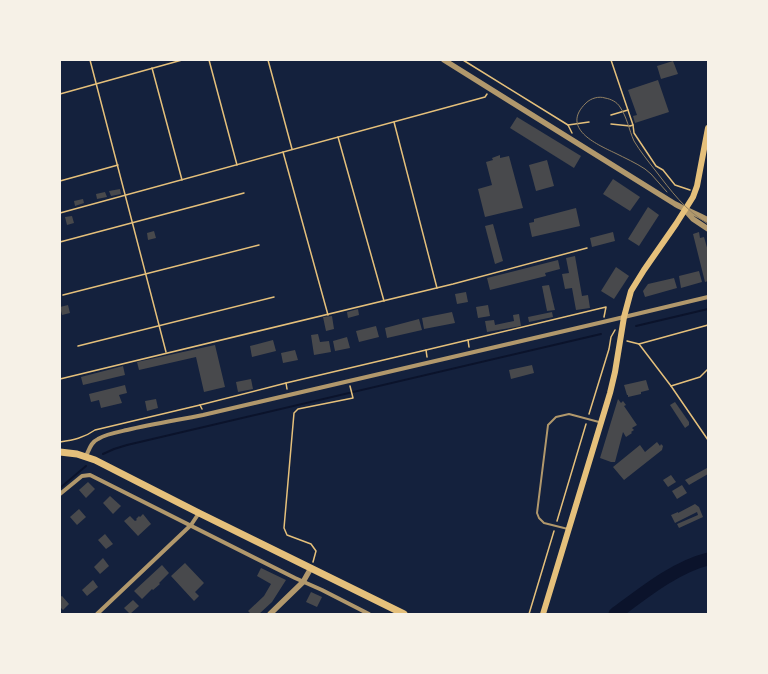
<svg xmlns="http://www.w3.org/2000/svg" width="768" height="674" font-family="'Source Sans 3',sans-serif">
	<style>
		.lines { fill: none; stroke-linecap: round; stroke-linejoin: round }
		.stream { stroke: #0b132b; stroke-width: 2 }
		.river { stroke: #0b132b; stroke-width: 13 }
		.building { fill: #48494c }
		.path { stroke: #e5c07b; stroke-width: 1.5 }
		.service { stroke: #b1986c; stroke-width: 2 }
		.minor { stroke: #b1986c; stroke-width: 4 }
		.tertiary { stroke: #b1986c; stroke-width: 5.5 }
		.secondary { stroke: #e5c07b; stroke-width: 6 }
		.primary { stroke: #e5c07b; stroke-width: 7 }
		.tram { stroke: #918062; stroke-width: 1 }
	</style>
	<rect width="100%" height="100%" fill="#14213d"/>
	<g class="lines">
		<g class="stream">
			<path d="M636 326 708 309"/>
			<path d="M103 454 114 449 127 445 601 334"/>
			<path d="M60 488 86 466"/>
		</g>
		<path class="river" d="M615 614C642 594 675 567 708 559"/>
	</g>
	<g class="building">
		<path d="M673 61 678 74 661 79 657 66Z"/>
		<path d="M658 80 669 112 635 123 633 116 637 115 628 90Z"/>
		<path d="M517 117 581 156 574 168 510 128Z"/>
		<path d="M500 155V158L509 156 523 208 485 217 478 189 492 185 486 162 493 160 492 158Z"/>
		<path d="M547 160 554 186 536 191 529 165Z"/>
		<path d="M613 179 640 197 630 211 603 194Z"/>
		<path d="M120 189 121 194 111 196 109 191Z"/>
		<path d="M105 192 107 197 97 199 96 194Z"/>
		<path d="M83 199 84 203 75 206 74 201Z"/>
		<path d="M648 207 659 215 639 246 628 239Z"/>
		<path d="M576 208 580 226 532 237 529 223 534 222V219Z"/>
		<path d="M72 216 74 223 67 225 65 217Z"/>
		<path d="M493 224 503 261 495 264 485 226Z"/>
		<path d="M154 231 156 238 148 240 147 233Z"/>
		<path d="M613 232 615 241 592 247 590 238Z"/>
		<path d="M699 232 700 238 704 237 708 251V281L705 282 693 234Z"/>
		<path d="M575 256 582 296 588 295 590 308 576 310 572 288 565 289 562 274 569 273 566 258Z"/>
		<path d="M558 260 560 269 545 273 546 276 490 290 487 278Z"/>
		<path d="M616 267 629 276 614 299 601 291Z"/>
		<path d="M699 271 702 282 681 288 679 276Z"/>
		<path d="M674 278 677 288 645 297 643 291 648 284Z"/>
		<path d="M549 285 555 310 547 311 542 286Z"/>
		<path d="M466 292 468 302 457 304 455 294Z"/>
		<path d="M68 305 70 313 62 315 60 307Z"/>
		<path d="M488 305 490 316 478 318 476 307Z"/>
		<path d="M358 309 359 315 348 318 347 312Z"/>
		<path d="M452 312 455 323 424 329 422 318Z"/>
		<path d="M552 312 553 317 529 322 528 317Z"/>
		<path d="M519 314 521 326 487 332 485 321 494 320 495 325 514 321 513 315Z"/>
		<path d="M332 316 334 329 326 331 323 317Z"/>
		<path d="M419 319 422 330 387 338 385 328Z"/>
		<path d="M376 326 379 337 359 342 356 331Z"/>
		<path d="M318 334 320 342 329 341 331 352 314 355 311 335Z"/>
		<path d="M347 337 350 348 335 351 333 341Z"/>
		<path d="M273 340 276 351 252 357 250 346Z"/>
		<path d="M215 345 225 387 204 392 196 357 139 370 137 362Z"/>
		<path d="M295 350 298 360 283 363 281 353Z"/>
		<path d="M532 365 534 373 511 379 509 370Z"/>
		<path d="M123 366 125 375 83 385 81 377Z"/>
		<path d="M251 379 253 389 238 392 236 382Z"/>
		<path d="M646 380 649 390 641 392V394L628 397V395H627L624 385Z"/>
		<path d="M125 385 127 393 119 395 122 403 101 408 99 400 91 402 89 394Z"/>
		<path d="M156 399 158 408 147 411 145 401Z"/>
		<path d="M618 399 621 403 623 401 626 405 624 406 637 425 632 428 634 430 631 432 632 433 626 437 623 432 615 462H611L600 458Z"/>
		<path d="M675 402 689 422V425L685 428 670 405Z"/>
		<path d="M657 442 660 446 661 444 663 446 662 450 624 480 613 467 640 445 645 452Z"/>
		<path d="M707 468 708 469V474L689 485 685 480Z"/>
		<path d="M671 475 676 482 668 487 663 480Z"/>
		<path d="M88 482 95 489 86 498 79 490Z"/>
		<path d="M682 485 687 493 677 499 672 491Z"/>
		<path d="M110 496 121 506 113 514 103 503Z"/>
		<path d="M695 504 699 507 703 517 679 528 677 524 698 515 697 512 675 523 671 515 678 512V513Z"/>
		<path d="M79 509 86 517 77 525 70 517Z"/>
		<path d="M143 514 151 524 138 536 124 521 130 516 135 521 137 520 136 519 139 516 140 517Z"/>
		<path d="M105 534 113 544 106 549 98 540Z"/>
		<path d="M103 558 109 566 100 574 94 567Z"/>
		<path d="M185 563 204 583 195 592 199 596 194 601 171 576Z"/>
		<path d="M162 565 169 573 159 583 160 584 153 590 152 589 142 599 134 591Z"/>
		<path d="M261 568 286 580 272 602 259 614H251L248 611 264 596 271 584 257 576Z"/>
		<path d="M93 580 98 587 87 596 82 590Z"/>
		<path d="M311 592 322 597 317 607 306 602Z"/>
		<path d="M62 596 69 604 63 610 60 607V597Z"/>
		<path d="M133 600 139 606 130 614 124 608Z"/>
	</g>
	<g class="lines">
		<g class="path">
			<path d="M90 60 166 352"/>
			<path d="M209 60 237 165"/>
			<path d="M268 60 292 149"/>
			<path d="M463 60 568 125 572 133"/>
			<path d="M611 60 633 125 634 133 656 166 663 170 675 185 690 190"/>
			<path d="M152 68 182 180"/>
			<path d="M60 94 182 60"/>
			<path d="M611 115 628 110"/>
			<path d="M394 122 437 288"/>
			<path d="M611 124 630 126 633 125"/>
			<path d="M568 125 589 122"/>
			<path d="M338 137 384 301"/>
			<path d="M283 152 328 315"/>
			<path d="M60 181 118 165"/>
			<path d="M60 213 485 97 487 94"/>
			<path d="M60 242 244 193"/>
			<path d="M63 295 259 245"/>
			<path d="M468 340 606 307 604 317"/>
			<path d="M627 341 639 344 671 386 708 440"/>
			<path d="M639 344 708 325"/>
			<path d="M78 346 274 297"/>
			<path d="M426 350 468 340 469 347"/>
			<path d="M60 379 453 284 587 248"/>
			<path d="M286 383 426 350 427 357"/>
			<path d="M671 386 700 377 708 369"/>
			<path d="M200 405 286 383 287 389"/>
			<path d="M589 414 609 349 611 337 615 330"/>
			<path d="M60 442C73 440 84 438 95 430L200 405 202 409"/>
			<path d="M557 521 586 424"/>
			<path d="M313 562 316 551 311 544 287 535 284 528 294 413 298 409 353 398 350 386"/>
			<path d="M529 614 554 531"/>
		</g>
		<path class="service" d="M568 529 544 523 539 518 537 513 548 425 556 417 569 414 599 422"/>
		<g class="minor">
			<path d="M86 456C89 450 91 442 98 439 106 434 118 432 127 430 152 424 178 420 203 415L603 322 708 297"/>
			<path d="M60 494 82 476 90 475 295 578 322 590 369 614"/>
			<path d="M97 614 191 525 199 513"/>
		</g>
		<g class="tertiary">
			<path d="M444 60 675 204C686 210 697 214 708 220"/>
			<path d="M685 210 693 219 708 229"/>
			<path d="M270 614 303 582 311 568"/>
		</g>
		<path class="secondary" d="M543 614 610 393 615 372 624 317 631 291 644 270 676 224 693 197 697 186 708 128"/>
		<path class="primary" d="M60 452 77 454 95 460 199 513 404 614"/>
		<path class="tram" d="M667 192 651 174 645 169C636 163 625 158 615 153 596 144 560 128 586 103 591 98 599 96 605 98 611 99 617 102 620 107 627 117 629 130 634 141 640 151 648 161 655 170 672 192 684 209 708 224"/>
	</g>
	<rect width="768" height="674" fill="none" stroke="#f6f1e7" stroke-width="122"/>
</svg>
